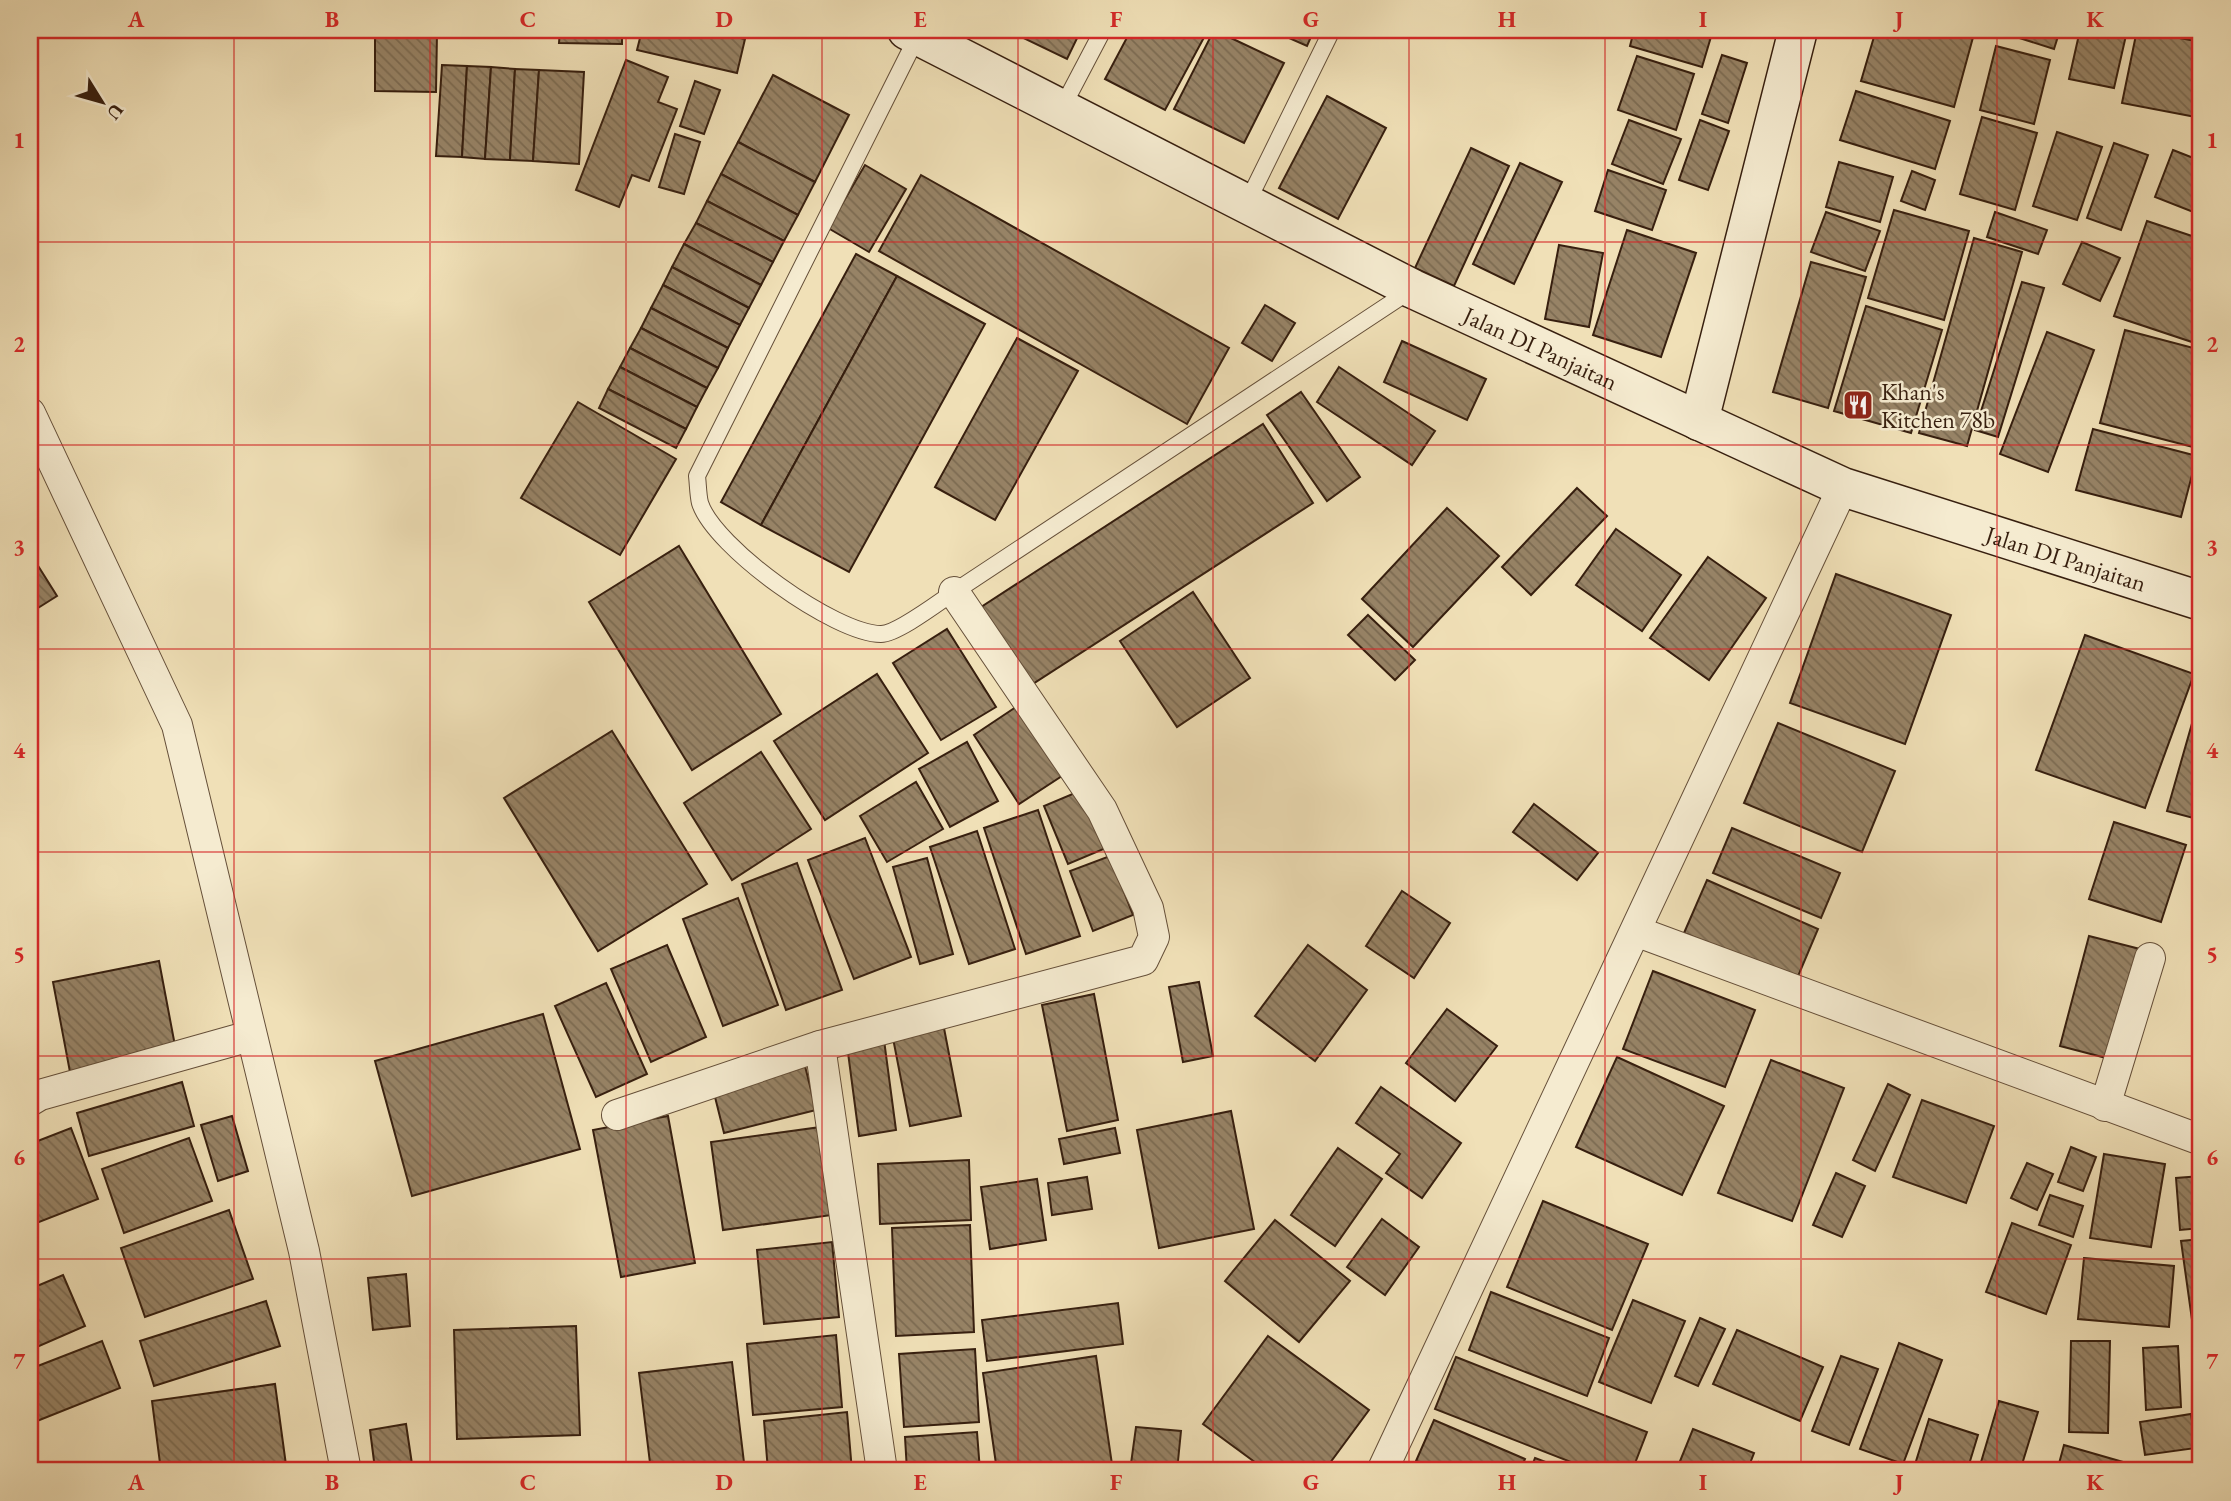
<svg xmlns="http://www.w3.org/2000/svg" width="2231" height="1501" font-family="'EB Garamond',serif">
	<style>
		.building { fill: url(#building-back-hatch); stroke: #371f0f; stroke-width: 2 }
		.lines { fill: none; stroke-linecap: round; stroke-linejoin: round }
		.lane-casing { stroke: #654f39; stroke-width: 18 }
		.street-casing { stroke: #654f39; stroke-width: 32 }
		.secondary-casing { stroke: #371f0f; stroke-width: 41 }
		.lane { stroke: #f5ebd0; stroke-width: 16 }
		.street { stroke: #f5ebd0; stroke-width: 30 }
		.secondary { stroke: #f5ebd0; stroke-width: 38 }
		.grid { fill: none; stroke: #d62828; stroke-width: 2; stroke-opacity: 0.55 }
		.labels { text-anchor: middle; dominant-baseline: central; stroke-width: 5; stroke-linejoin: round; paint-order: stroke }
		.street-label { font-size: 24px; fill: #371f0f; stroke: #f5ebd0 }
		.poi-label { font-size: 24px; fill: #371f0f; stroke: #f5ebd0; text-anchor: start }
		.neatline { fill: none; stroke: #d62828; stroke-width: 2.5 }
		.grid-label { font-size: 23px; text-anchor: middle; font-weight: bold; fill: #d62828 }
	</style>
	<defs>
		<pattern id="building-back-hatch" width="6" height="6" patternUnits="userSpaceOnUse" patternTransform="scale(1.75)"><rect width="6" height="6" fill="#978366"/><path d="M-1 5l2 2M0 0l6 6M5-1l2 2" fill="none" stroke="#7c6b52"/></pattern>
	</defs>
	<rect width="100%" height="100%" fill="#f0e0b7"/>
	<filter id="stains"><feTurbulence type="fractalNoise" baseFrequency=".00286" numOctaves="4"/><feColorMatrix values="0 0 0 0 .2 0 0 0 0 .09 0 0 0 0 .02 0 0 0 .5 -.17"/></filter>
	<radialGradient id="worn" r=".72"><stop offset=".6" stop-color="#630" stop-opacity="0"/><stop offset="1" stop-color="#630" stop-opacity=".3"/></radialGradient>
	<g class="building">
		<path d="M560 30H622V44L559 43Z"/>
		<path d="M642 30H705L745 39 737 73 637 50Z"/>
		<path d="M1007 30H1081L1067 59Z"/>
		<path d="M1131 30H1208L1165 110 1105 79Z"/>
		<path d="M1214 30 1284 63 1244 143 1174 109Z"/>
		<path d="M1271 30H1314L1307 46Z"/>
		<path d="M1634 30H1713L1702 67 1630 46Z"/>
		<path d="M1736 30H1754L1752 35Z"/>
		<path d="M1876 30H1975L1954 107 1861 81Z"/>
		<path d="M2005 30H2060L2054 49 2004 33Z"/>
		<path d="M2080 30 2127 31 2114 88 2069 79Z"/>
		<path d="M2137 30 2201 42V118L2122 103Z"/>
		<path d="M375 33H437L436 92 375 91Z"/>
		<path d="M1996 46 2050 60 2034 124 1980 110Z"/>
		<path d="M1722 55 1747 63 1728 123 1702 114Z"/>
		<path d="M1637 56 1694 74 1676 130 1618 110Z"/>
		<path d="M626 60 668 77 658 102 677 109 649 181 632 175 619 207 576 190Z"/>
		<path d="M442 65 467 66 462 157 436 156Z"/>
		<path d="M467 66 491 67 485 159 462 157Z"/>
		<path d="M491 67 515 69 510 160 485 159Z"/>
		<path d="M515 69 539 70 533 161 510 160Z"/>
		<path d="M539 70 584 72 579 164 533 161Z"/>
		<path d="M773 75 849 115 815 182 738 142Z"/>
		<path d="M695 81 720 90 704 134 680 126Z"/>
		<path d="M1856 91 1950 121 1935 169 1840 140Z"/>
		<path d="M1327 96 1386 128 1338 219 1279 188Z"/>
		<path d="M1982 117 2037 133 2015 210 1960 194Z"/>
		<path d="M1629 120 1681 139 1663 184 1612 164Z"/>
		<path d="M1700 120 1729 131 1708 190 1679 180Z"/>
		<path d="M2057 132 2102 147 2077 220 2033 206Z"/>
		<path d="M675 134 700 142 684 194 659 187Z"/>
		<path d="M738 142 815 182 798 215 721 174Z"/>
		<path d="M2114 143 2148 155 2121 230 2087 218Z"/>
		<path d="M1471 148 1509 166 1454 286 1415 268Z"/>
		<path d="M2173 150 2201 161V215L2155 197Z"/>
		<path d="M1839 162 1893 177 1880 222 1826 207Z"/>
		<path d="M1520 163 1562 182 1514 284 1473 264Z"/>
		<path d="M865 165 906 189 869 252 828 228Z"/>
		<path d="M1608 170 1666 190 1652 230 1595 211Z"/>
		<path d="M1912 171 1935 180 1925 210 1901 201Z"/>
		<path d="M721 174 798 215 784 241 707 201Z"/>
		<path d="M921 175 1229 348 1187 424 879 251Z"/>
		<path d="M707 201 784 241 773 262 696 223Z"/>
		<path d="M1894 210 1969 231 1944 320 1868 298Z"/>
		<path d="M1826 212 1880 231 1865 271 1811 252Z"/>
		<path d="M1995 212 2047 230 2038 254 1987 237Z"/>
		<path d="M2147 221 2201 239V345L2114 316Z"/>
		<path d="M696 223 773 262 761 285 684 244Z"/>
		<path d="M1627 230 1696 253 1661 357 1593 335Z"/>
		<path d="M1974 238 2022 252 1967 446 1919 433Z"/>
		<path d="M2082 242 2120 258 2100 301 2063 284Z"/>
		<path d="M684 244 761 285 749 308 672 267Z"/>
		<path d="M1559 245 1603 253 1589 327 1545 319Z"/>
		<path d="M856 254 897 276 761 525 721 502Z"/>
		<path d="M1811 262 1866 277 1828 408 1773 392Z"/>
		<path d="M672 267 749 308 740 325 663 285Z"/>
		<path d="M897 276 985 324 849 572 761 525Z"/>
		<path d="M2022 282 2044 288 1998 437 1975 430Z"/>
		<path d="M663 285 740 325 728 348 651 308Z"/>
		<path d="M1265 305 1295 323 1272 361 1242 343Z"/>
		<path d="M1866 306 1942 330 1911 433 1834 411Z"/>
		<path d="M651 308 728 348 718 368 641 328Z"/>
		<path d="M641 328 718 368 707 388 630 348Z"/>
		<path d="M2125 330 2201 350V416L2193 447 2100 423Z"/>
		<path d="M2047 332 2094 350 2048 472 2000 454Z"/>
		<path d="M1017 338 1078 371 995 520 935 487Z"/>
		<path d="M1402 341 1486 379 1467 420 1384 382Z"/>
		<path d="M630 348 707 388 697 407 620 367Z"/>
		<path d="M620 367 697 407 686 429 608 389Z"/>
		<path d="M1339 367 1435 431 1412 465 1317 402Z"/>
		<path d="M608 389 686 429 676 448 599 408Z"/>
		<path d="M1301 392 1360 477 1327 501 1267 415Z"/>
		<path d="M578 402 676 459 620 555 521 498Z"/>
		<path d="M1263 424 1313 503 1028 687 978 609Z"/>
		<path d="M2093 429 2197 456 2181 517 2076 490Z"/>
		<path d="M2201 485V506L2195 504Z"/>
		<path d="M1577 488 1607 516 1531 595 1502 567Z"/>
		<path d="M1447 508 1499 556 1413 647 1362 599Z"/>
		<path d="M1616 529 1681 575 1642 631 1576 585Z"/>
		<path d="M679 546 781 714 692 770 589 602Z"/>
		<path d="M30 553 57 596 30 613Z"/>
		<path d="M1708 557 1766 598 1709 680 1650 638Z"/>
		<path d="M1836 574 1951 615 1905 744 1790 703Z"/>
		<path d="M1193 592 1250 678 1177 727 1120 641Z"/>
		<path d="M1368 615 1415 660 1395 680 1348 635Z"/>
		<path d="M947 629 996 707 941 740 893 663Z"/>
		<path d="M2085 635 2194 674 2145 808 2036 770Z"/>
		<path d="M877 674 928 753 825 820 774 741Z"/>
		<path d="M1019 705 1065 774 1019 804 974 735Z"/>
		<path d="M2197 706 2201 707V820L2167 811Z"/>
		<path d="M1778 723 1895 771 1862 852 1744 803Z"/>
		<path d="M612 731 707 884 598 951 504 798Z"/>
		<path d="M967 742 998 801 950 827 919 769Z"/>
		<path d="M761 752 811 829 732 880 684 803Z"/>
		<path d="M916 782 943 829 887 862 860 816Z"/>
		<path d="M1082 790 1106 848 1068 864 1044 806Z"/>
		<path d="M1534 804 1598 853 1577 880 1513 832Z"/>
		<path d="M1038 810 1080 936 1026 954 984 828Z"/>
		<path d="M2114 822 2186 845 2161 922 2089 899Z"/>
		<path d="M1732 828 1840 873 1821 918 1713 873Z"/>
		<path d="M977 831 1015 949 969 964 930 847Z"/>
		<path d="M865 838 911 957 854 979 808 860Z"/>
		<path d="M1110 856 1133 915 1093 931 1070 871Z"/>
		<path d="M927 858 953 954 920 964 893 867Z"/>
		<path d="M797 863 842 990 786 1010 742 884Z"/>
		<path d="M1707 880 1818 929 1796 981 1684 933Z"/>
		<path d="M1402 891 1450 923 1414 978 1366 946Z"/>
		<path d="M738 898 778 1005 723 1026 683 919Z"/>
		<path d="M2089 936 2140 949 2110 1059 2060 1046Z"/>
		<path d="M667 945 706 1037 651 1062 611 969Z"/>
		<path d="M1308 945 1367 990 1315 1061 1255 1016Z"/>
		<path d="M159 961 176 1051 70 1072 53 982Z"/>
		<path d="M1653 971 1755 1010 1725 1087 1623 1049Z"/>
		<path d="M1199 982 1213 1056 1183 1062 1169 987Z"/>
		<path d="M606 983 647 1074 596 1097 555 1006Z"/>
		<path d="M1094 994 1118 1120 1067 1131 1042 1005Z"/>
		<path d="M1447 1009 1497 1046 1455 1101 1406 1063Z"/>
		<path d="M543 1014 580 1149 412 1196 375 1061Z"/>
		<path d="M943 1023 961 1116 910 1126 892 1033Z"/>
		<path d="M30 1029 37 1058 30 1060Z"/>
		<path d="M884 1040 896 1130 859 1136 847 1045Z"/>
		<path d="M1617 1057 1724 1106 1682 1195 1576 1147Z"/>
		<path d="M1771 1060 1844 1088 1792 1221 1718 1193Z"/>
		<path d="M804 1062 816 1110 724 1133 712 1085Z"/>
		<path d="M182 1082 194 1126 89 1156 77 1113Z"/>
		<path d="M1888 1084 1910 1095 1875 1171 1853 1160Z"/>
		<path d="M1381 1087 1461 1143 1422 1198 1386 1173 1400 1154 1356 1123Z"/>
		<path d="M1922 1100 1994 1126 1966 1203 1893 1177Z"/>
		<path d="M1231 1111 1254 1229 1159 1248 1137 1130Z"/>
		<path d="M232 1116 248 1171 218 1181 201 1125Z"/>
		<path d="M668 1116 695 1263 621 1277 593 1130Z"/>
		<path d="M821 1127 832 1215 723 1230 711 1142Z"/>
		<path d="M71 1128 98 1199 34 1224 30 1212V1144Z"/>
		<path d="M1115 1128 1120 1153 1064 1164 1059 1139Z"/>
		<path d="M189 1138 212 1201 124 1233 102 1169Z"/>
		<path d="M2071 1147 2096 1157 2083 1191 2058 1182Z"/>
		<path d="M1338 1148 1382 1179 1335 1246 1291 1215Z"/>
		<path d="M2104 1154 2165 1164 2151 1247 2090 1238Z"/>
		<path d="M969 1160 971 1220 880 1224 878 1164Z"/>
		<path d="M2027 1163 2053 1174 2037 1210 2011 1198Z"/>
		<path d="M1836 1173 1865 1186 1842 1237 1813 1225Z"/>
		<path d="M2201 1176V1228L2180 1230 2176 1178Z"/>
		<path d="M1087 1177 1092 1209 1052 1215 1048 1183Z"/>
		<path d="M1037 1179 1046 1240 990 1249 981 1187Z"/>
		<path d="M2050 1195 2083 1206 2073 1237 2039 1225Z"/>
		<path d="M1543 1201 1648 1244 1612 1330 1507 1287Z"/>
		<path d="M229 1210 253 1279 145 1317 121 1248Z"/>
		<path d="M1382 1219 1419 1247 1385 1295 1347 1267Z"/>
		<path d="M1275 1220 1350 1281 1299 1342 1225 1281Z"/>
		<path d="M2012 1223 2071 1245 2046 1314 1986 1292Z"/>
		<path d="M970 1225 974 1332 896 1336 892 1228Z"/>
		<path d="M2201 1239V1319L2192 1320 2181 1241Z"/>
		<path d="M832 1242 839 1317 764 1324 757 1250Z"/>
		<path d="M2084 1258 2174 1266 2169 1327 2078 1319Z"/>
		<path d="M406 1274 410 1326 373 1330 368 1278Z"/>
		<path d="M63 1275 85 1326 30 1350V1289Z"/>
		<path d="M1491 1292 1609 1338 1587 1396 1469 1350Z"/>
		<path d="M1633 1300 1685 1321 1651 1403 1599 1382Z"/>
		<path d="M266 1301 280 1346 154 1386 140 1341Z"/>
		<path d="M1118 1303 1123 1344 987 1361 982 1320Z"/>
		<path d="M1700 1318 1725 1329 1698 1386 1675 1376Z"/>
		<path d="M576 1326 580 1435 457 1439 454 1330Z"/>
		<path d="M1737 1330 1823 1367 1800 1421 1713 1384Z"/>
		<path d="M836 1335 842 1407 753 1415 747 1344Z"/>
		<path d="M1268 1336 1369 1410 1324 1471H1267L1203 1424Z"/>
		<path d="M102 1341 120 1388 32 1423 30 1369Z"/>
		<path d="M2071 1341H2110L2108 1433 2069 1432Z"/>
		<path d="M1899 1343 1942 1360 1903 1464 1860 1449Z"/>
		<path d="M2178 1346 2181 1407 2146 1410 2143 1348Z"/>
		<path d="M975 1349 979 1422 904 1427 899 1354Z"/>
		<path d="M1096 1356 1113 1471H997L983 1373Z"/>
		<path d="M1841 1356 1878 1369 1849 1445 1812 1431Z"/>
		<path d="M1456 1357 1647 1432 1632 1471H1594L1435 1409Z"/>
		<path d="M732 1362 745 1471H651L639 1373Z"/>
		<path d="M275 1384 286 1465 244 1471H161L152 1401Z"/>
		<path d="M1999 1401 2038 1412 2020 1471 1979 1469Z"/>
		<path d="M847 1412 852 1471H768L764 1421Z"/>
		<path d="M2191 1414 2196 1448 2145 1455 2140 1422Z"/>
		<path d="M1929 1419 1978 1435 1967 1471H1913Z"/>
		<path d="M1434 1420 1525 1459 1520 1471H1441L1416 1461Z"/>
		<path d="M406 1424 412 1464 375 1469 370 1430Z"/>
		<path d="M1136 1427 1181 1431 1177 1471H1130Z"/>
		<path d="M1693 1429 1754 1453 1747 1471H1676Z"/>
		<path d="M977 1432 980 1471H907L905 1437Z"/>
		<path d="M2064 1445 2130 1464 2128 1471H2057Z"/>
		<path d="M1535 1458 1569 1471H1530Z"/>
		<path d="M1759 1462 1786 1471H1756Z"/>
	</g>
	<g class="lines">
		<g class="lane-casing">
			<g id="lane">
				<path d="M918 35 697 476C698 484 698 495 700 503 714 547 835 634 881 634 897 634 939 602 954 592L1411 290"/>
				<path d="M1062 108 1103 30"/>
				<path d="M1247 203 1332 30"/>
			</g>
		</g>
		<g class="street-casing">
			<g id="street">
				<path d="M30 413 177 725 304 1251 346 1471"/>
				<path d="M1638 932 2201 1140"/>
				<path d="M820 1046 882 1471"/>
				<path d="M30 1101 40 1095 250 1036"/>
				<path d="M2105 1106 2150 958"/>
				<path d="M617 1115 820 1046 1143 960 1154 937 1148 908 1102 810 954 592"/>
				<path d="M1382 1471 1843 487"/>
			</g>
		</g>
		<g class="secondary-casing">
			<g id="secondary">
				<path id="s1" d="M907 30 1413 289 1843 487 2201 601"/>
				<path d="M1699 421 1798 30"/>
			</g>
		</g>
		<use href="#lane" class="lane"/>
		<use href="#street" class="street"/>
		<use href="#secondary" class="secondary"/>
	</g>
	<path class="grid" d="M234 30V1471M430 30V1471M626 30V1471M822 30V1471M1018 30V1471M1213 30V1471M1409 30V1471M1605 30V1471M1801 30V1471M1997 30V1471M30 242H2201M30 445H2201M30 649H2201M30 852H2201M30 1056H2201M30 1259H2201"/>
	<defs>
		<g id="restaurant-square" transform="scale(1.575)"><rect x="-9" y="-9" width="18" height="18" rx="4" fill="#8f2418" stroke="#f5ebd0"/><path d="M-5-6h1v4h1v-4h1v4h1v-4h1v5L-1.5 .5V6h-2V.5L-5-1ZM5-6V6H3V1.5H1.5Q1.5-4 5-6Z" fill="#fff"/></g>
	</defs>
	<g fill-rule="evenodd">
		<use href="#restaurant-square" x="1858" y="405"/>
	</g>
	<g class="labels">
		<g class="street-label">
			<text stroke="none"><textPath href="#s1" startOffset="709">Jalan DI Panjaitan</textPath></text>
			<text stroke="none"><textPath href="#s1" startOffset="1276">Jalan DI Panjaitan</textPath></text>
		</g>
		<g class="poi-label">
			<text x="1881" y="391">Khan's<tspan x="1881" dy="28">Kitchen 78b</tspan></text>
		</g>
	</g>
	<rect width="2231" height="1501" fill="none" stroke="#f0e0b7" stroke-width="77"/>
	<g transform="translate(102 102) rotate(127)" stroke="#f5ebd0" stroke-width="5" paint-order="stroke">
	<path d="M0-5L12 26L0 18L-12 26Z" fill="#371f0f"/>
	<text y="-10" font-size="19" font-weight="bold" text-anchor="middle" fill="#371f0f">U</text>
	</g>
	<rect x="38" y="38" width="2154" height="1424" class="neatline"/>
	<g class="grid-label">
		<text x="136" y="27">A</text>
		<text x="332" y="27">B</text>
		<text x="528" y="27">C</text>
		<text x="724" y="27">D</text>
		<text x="920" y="27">E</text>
		<text x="1116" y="27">F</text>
		<text x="1311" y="27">G</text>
		<text x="1507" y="27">H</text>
		<text x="1703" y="27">I</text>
		<text x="1899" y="27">J</text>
		<text x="2095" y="27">K</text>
		<text x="19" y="148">1</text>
		<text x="2212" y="148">1</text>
		<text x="19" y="352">2</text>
		<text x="2212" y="352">2</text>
		<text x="19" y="555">3</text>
		<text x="2212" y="555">3</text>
		<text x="19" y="758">4</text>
		<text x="2212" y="758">4</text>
		<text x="19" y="962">5</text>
		<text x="2212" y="962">5</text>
		<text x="19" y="1165">6</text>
		<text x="2212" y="1165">6</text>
		<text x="19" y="1369">7</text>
		<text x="2212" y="1369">7</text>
		<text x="136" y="1490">A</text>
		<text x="332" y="1490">B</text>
		<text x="528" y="1490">C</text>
		<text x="724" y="1490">D</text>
		<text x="920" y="1490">E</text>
		<text x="1116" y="1490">F</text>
		<text x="1311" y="1490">G</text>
		<text x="1507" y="1490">H</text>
		<text x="1703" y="1490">I</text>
		<text x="1899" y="1490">J</text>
		<text x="2095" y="1490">K</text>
	</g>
	<rect width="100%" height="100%" filter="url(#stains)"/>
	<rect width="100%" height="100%" fill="url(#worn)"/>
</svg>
